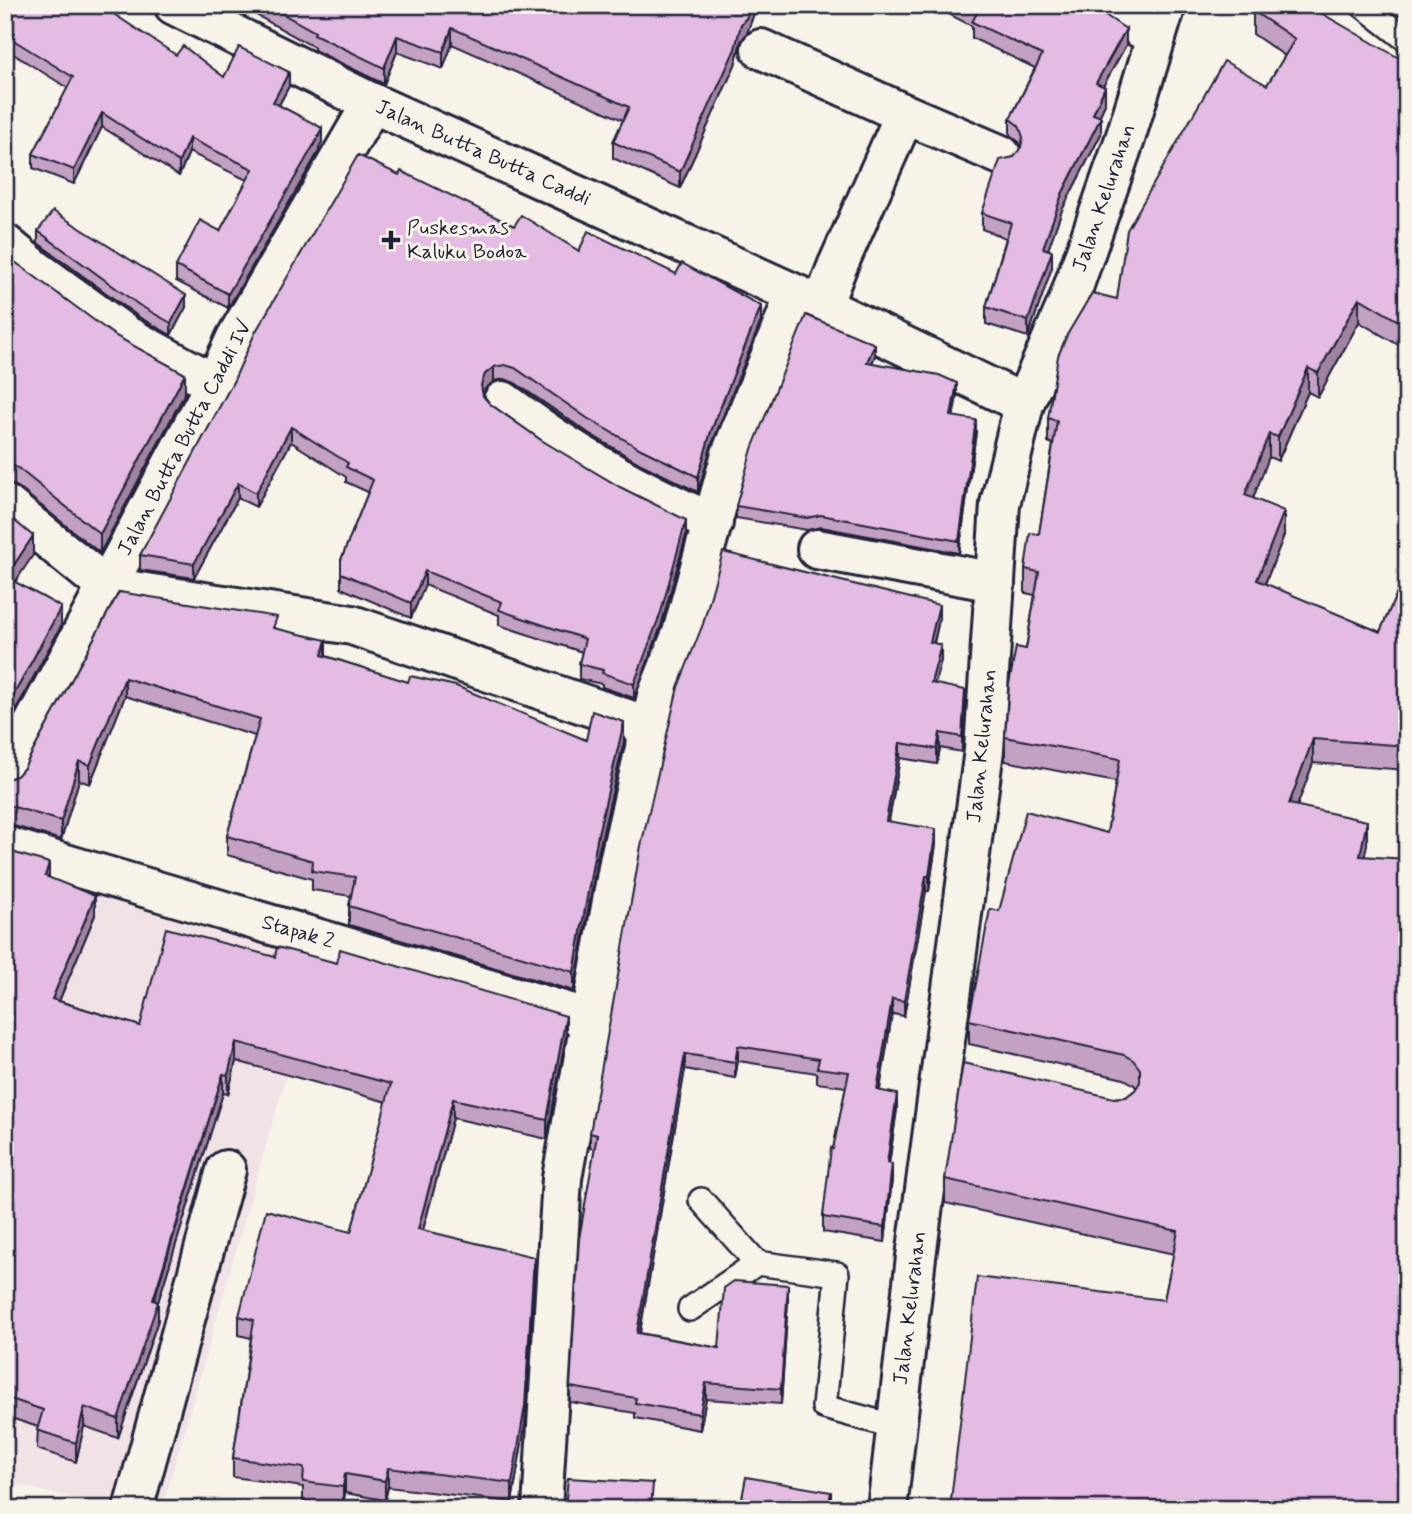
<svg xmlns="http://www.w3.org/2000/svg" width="1412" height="1514" font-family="Mynerve,sans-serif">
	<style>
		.built { fill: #f1e2e6 }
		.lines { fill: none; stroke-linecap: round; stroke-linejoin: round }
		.lane-casing { stroke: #22223b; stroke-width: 28 }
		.street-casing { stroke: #22223b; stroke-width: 44 }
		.lane { stroke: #f7f3e8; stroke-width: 23 }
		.street { stroke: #f7f3e8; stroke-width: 38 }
		.wall { fill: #c3a1c3; stroke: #22223b; stroke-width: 2 }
		.shaded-wall { fill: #9f839f; stroke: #22223b; stroke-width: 2 }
		.building { fill: #e3bbe3; stroke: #22223b; stroke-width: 2 }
		.poi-dot { fill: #22223b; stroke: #f7f3e8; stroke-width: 2.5 }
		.labels { text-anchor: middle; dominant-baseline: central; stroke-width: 6; stroke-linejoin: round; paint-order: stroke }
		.street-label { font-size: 21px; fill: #22223b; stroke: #f7f3e8 }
		.poi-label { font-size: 21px; fill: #22223b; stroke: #f7f3e8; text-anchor: start }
	</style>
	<rect width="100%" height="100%" fill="#f7f3e8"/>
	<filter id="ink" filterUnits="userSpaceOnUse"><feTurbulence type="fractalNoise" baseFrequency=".0143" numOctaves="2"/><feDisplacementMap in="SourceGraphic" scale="14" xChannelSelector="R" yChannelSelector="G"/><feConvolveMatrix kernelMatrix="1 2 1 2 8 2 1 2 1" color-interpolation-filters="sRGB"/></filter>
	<g filter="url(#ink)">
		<path class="built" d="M10 865 321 964 278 1103 162 1509H119L5 1482V874Z"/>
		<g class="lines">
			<g class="lane-casing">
				<g id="lane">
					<path d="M1362 5 1407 40"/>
					<path d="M701 1200 757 1263 837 1274 824 1407 896 1427"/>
					<path d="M690 1309 757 1263"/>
				</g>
			</g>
			<g class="street-casing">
				<g id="street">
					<path d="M174 5 372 103 822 306 1024 404"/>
					<path d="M1104 5 1156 38"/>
					<path d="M761 49 905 114 837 267 822 306"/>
					<path d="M905 114 1001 155"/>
					<path d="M5 244 35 269 127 336 215 384"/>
					<path d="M503 401C570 452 637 489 713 523"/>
					<path d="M5 504 107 587 352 625 650 727"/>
					<path d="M817 549 995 582"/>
					<path d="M5 777 215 384 236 338 372 103"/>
					<path d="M5 846 590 1019"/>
					<path d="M133 1509 226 1170"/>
					<path d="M542 1509 562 1178 620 857 657 696 682 633 731 454 795 295"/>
					<path d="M887 1509 916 1257 984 750 1000 504 1024 404 1068 302 1125 139 1166 5"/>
				</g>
			</g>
			<use href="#lane" class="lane"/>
			<use href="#street" class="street"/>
		</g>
		<g class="wall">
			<path d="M5 5 176 55 224 77 289 86 279 105 322 142 319 147V151L228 308 176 281V266L220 231 247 180 189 152 179 176 102 127 74 184 33 168V154L68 88 10 52Z"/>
			<path d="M238 5H757L747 33 741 41 735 65 680 188 613 158V142L623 120 452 44 443 69 397 52 384 84 314 50V47Z"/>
			<path d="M939 5H1090L1126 45 1103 86 1105 104 1099 117 1101 134 1062 210 1048 249 1052 267 1028 337 986 324V307L1006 238 982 229V213L1014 157 1021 148 1019 142 1010 135V119L1035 68 972 38V26L939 9Z"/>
			<path d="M1253 11 1399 58 1407 49V350L1359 322 1318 397 1308 392 1278 461 1269 457 1253 498 1284 535 1265 584 1380 632 1407 570V770L1313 763 1297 806 1367 844 1164 1300 1174 1254 945 1203V1179L1114 1098 1126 1097 1135 1090 1137 1088 1133 1084 1124 1079 969 1044V1020L999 911 1107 833 1116 782 1005 761V737L1026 649 1035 595 1025 593V569L1039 534 1053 444 1048 442V418L1117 299 1267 85 1285 56 1253 34Z"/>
			<path d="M399 175 514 226 761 321 711 446 698 492 641 464 590 434 515 383 505 379 494 381 485 389 483 394 490 404 541 440 686 535 661 626 634 698 602 687V684L579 679V664L582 652 499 625V615L425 585 411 618 341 588V560L368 492 346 482V477L291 442 256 507 238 498 194 578 140 570V555Z"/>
			<path d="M38 231 186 307 171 335 139 317 38 243Z"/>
			<path d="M5 266 185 393 100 553 18 487 9 483H5Z"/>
			<path d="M875 356 872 363 957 396 953 417 976 432 959 553 821 527 807 530 736 518V506Z"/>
			<path d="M119 592 277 629 326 656 586 740 624 741 598 853 574 991 349 925V906L351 896 312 890V879L227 855V836L255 736 125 696 90 784 79 780 61 840 11 825H5V780L17 776 24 768Z"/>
			<path d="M939 620 934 643 941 660 934 684 965 705 962 752 940 748 937 764 900 758 889 821 936 844 929 891H926L904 1016 892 1014 880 1090 897 1109 889 1164 892 1179 885 1242 823 1232V1217L833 1149 846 1087 817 1083V1073L738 1061 735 1078 685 1069 640 1333 719 1348 788 1300 781 1404 706 1399 700 1430 635 1418V1413L570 1402V1387L595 1149 590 1148V1133Z"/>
			<path d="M5 850 49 877 95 915 59 1001 140 1026 566 1035 547 1139 453 1118 423 1230 534 1276 525 1425 512 1502 388 1487 385 1500 345 1493 343 1506 303 1501V1487L233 1477V1458L251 1338 239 1335V1316L351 1232 387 1102 236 1061 228 1094 223 1093 158 1302V1320L118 1438 84 1426 76 1462 37 1449 38 1427 5 1416Z"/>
		</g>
		<g class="shaded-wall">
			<path d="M751 5H757L747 33 741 41 735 65 680 188V172L741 24Z"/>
			<path d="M452 28V44L443 69V52Z"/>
			<path d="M1126 29V45L1096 99V83Z"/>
			<path d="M397 36V52L384 84V68Z"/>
			<path d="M10 38V52L5 59V45Z"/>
			<path d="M289 72V86L273 116V102Z"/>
			<path d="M1105 87V104L1093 130V114Z"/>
			<path d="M102 113V127L74 184V170Z"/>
			<path d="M1101 117V134L1062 210 1043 264V248L1062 194Z"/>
			<path d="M322 128V142L319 147V151L228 308V294Z"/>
			<path d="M189 138V152L179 176V162Z"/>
			<path d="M1052 251V267L1028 337V321Z"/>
			<path d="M186 295V307L171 335V323Z"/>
			<path d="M1359 298V322L1318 397V373Z"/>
			<path d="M761 306V321L711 446 698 492V477L711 431Z"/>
			<path d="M875 344V356L867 374V362Z"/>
			<path d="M494 367V381L485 389 481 399V385L485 374Z"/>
			<path d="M1308 368V392L1278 461V437Z"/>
			<path d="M185 374V393L100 553V534Z"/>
			<path d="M957 383V396L951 429V416Z"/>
			<path d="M976 420V432L959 553V541Z"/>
			<path d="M291 427V442L256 507V493Z"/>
			<path d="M1269 434V457L1245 519V495Z"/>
			<path d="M238 483V498L194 578V564Z"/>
			<path d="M1284 511V535L1257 604V580Z"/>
			<path d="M686 520V535L661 626 634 698V684Z"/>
			<path d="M33 536V555L6 596V577Z"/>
			<path d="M425 571V585L411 618V603Z"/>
			<path d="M939 605V620L930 658V642Z"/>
			<path d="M61 607V626L5 730V711Z"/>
			<path d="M326 640V659L322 655Z"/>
			<path d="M941 645V660L931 698V683Z"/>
			<path d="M125 678V696L90 784V765Z"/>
			<path d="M965 690V705L962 752V737Z"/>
			<path d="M624 722V741L598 853 574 991V972L598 834Z"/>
			<path d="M940 733V748L937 764V749Z"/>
			<path d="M1313 739V763L1289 828V804Z"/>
			<path d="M900 743V758L886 836V821Z"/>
			<path d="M79 761V780L61 840V821Z"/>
			<path d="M1367 821V844L1360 880V856Z"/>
			<path d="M936 829V844L929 891V876Z"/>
			<path d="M49 863V882L45 876Z"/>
			<path d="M926 876V891L904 1016V1001Z"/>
			<path d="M95 896V915L52 1018V999Z"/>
			<path d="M892 999V1014L877 1105V1090Z"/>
			<path d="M566 1016V1035L547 1139V1120Z"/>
			<path d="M236 1042V1061L228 1094V1075Z"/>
			<path d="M738 1046V1061L735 1078V1062Z"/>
			<path d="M685 1054V1069L637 1348V1333Z"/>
			<path d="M223 1074V1093L158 1302V1320L118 1438V1419Z"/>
			<path d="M897 1094V1109L887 1178V1163Z"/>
			<path d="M453 1099V1118L418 1248V1229Z"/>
			<path d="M892 1164V1179L885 1242V1227Z"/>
			<path d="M534 1257V1276L525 1425 512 1502V1483Z"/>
			<path d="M788 1285V1300L781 1404V1389Z"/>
			<path d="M706 1383V1399L700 1430V1414Z"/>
			<path d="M84 1407V1426L76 1462V1443Z"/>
			<path d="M388 1468V1487L385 1500V1481Z"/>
			<path d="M345 1474V1493L343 1506V1487Z"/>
			<path d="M831 1492V1507L830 1509H828Z"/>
		</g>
		<g class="building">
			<path d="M5 5H100L176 55 183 46 224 77 239 47 289 72 273 102 322 128 318 136H319L228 294 176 266 200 220 220 231 253 169 189 138 179 162 102 113 74 170 33 154 73 77 10 38 5 45Z"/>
			<path d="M267 5H751L747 17 741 24 735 49 680 172 613 142 629 107 452 28 443 52 397 36 384 68 314 34 315 32Z"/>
			<path d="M963 5H1090L1126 29 1096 83 1105 87 1093 114 1101 117 1062 194 1043 248 1052 251 1028 321 986 307 1011 223 982 213 1000 160 1014 157 1021 147 1023 137 1019 126 1010 119 1042 55 972 22 977 13Z"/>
			<path d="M1256 5H1307L1399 58 1405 48 1407 49V326L1359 298 1318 373 1308 368 1278 437 1269 434 1245 495 1284 511 1257 580 1380 632 1407 570V746L1313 739 1289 804 1367 821 1360 856 1407 859V1509H950L977 1277 1164 1300 1178 1231 945 1179 963 1063 1114 1098 1126 1097 1135 1090 1140 1082V1069L1133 1060 1124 1055 969 1020 990 909 999 911 1026 811 1107 833 1120 759 1005 737 1009 684 1016 647 1026 649 1039 572 1025 569 1030 533 1039 534 1057 421 1048 418 1058 356 1067 335 1092 293 1117 299 1127 230 1224 61 1267 85 1295 39 1253 11Z"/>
			<path d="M358 155 399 175 401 171 514 226 521 215 579 251 588 231 676 274 682 263 761 306 711 431 698 477 641 449 590 420 515 368 505 365 494 367 485 374 481 385 483 396 490 404 541 440 620 487 686 520 661 612 634 684 602 673 603 670 579 664 585 639 499 610 502 602 425 571 411 603 341 573V560L373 480 346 467 348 463 291 427 256 493 238 483 194 564 140 555 234 380 255 333Z"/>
			<path d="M53 211 186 295 171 323 139 305 38 231Z"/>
			<path d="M11 259 114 335 185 374 100 534 18 468 9 464H5V266Z"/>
			<path d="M806 315 875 344 867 362 939 375 957 383 951 416 976 420 959 541 821 515 807 518 736 506 752 449Z"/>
			<path d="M5 513 33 536 6 577 61 607 5 711Z"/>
			<path d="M723 552 939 605 930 642 941 645 931 683 965 690 962 737 940 733 937 749 900 743 886 821 936 829 929 876H926L904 1001 892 999 877 1090 897 1094 887 1163 892 1164 885 1227 823 1217 831 1148 833 1149 849 1072 817 1068 819 1059 738 1046 735 1062 685 1054 637 1333 719 1348 724 1288 734 1281 788 1285 781 1389 706 1383 700 1414 635 1403 636 1398 570 1387 579 1239 597 1135 590 1133 641 846 678 687 703 624Z"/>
			<path d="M119 592 277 617 273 628 326 640 322 655 408 682 410 676 456 686 586 740 592 711 624 722 598 834 574 972 349 906 355 877 312 871 313 861 227 836 260 719 125 678 90 765 79 761 61 821 11 806H5V780L17 776 24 768Z"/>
			<path d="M5 850 49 863 45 876 95 896 52 999 140 1026 166 928 275 957 277 947 337 963 340 949 566 1016 547 1120 453 1099 418 1229 534 1257 525 1406 512 1483 388 1468 385 1481 345 1474 343 1487 303 1482 304 1468 233 1458 254 1320 239 1316 266 1210 351 1232 391 1084 236 1042 228 1075 223 1074 153 1300 158 1302 118 1419 84 1407 76 1443 37 1430 43 1410 5 1397Z"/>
			<path d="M746 1477 831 1492 828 1509H740Z"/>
			<path d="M568 1478 653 1483 651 1509H565Z"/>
		</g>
	</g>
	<path class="poi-dot" d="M387.5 229.5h7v7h7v7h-7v7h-7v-7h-7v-7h7z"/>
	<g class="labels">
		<g class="street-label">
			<text transform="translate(483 153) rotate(24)">Jalan Butta Butta Caddi</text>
			<text transform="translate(1104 198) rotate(-71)">Jalan Kelurahan</text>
			<text transform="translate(185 438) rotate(-62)">Jalan Butta Butta Caddi IV</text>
			<text transform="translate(982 746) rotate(-84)">Jalan Kelurahan</text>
			<text transform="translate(298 932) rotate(16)">Stapak 2</text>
			<text transform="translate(910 1308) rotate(-83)">Jalan Kelurahan</text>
		</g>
		<g class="poi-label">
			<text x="407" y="228">Puskesmas<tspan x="407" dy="24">Kaluku Bodoa</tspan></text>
		</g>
	</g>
	<rect width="1412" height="1514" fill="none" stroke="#f7f3e8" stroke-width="28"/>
	<rect x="14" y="14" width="1384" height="1486" fill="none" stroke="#22223b" stroke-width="2.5" filter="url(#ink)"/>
</svg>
